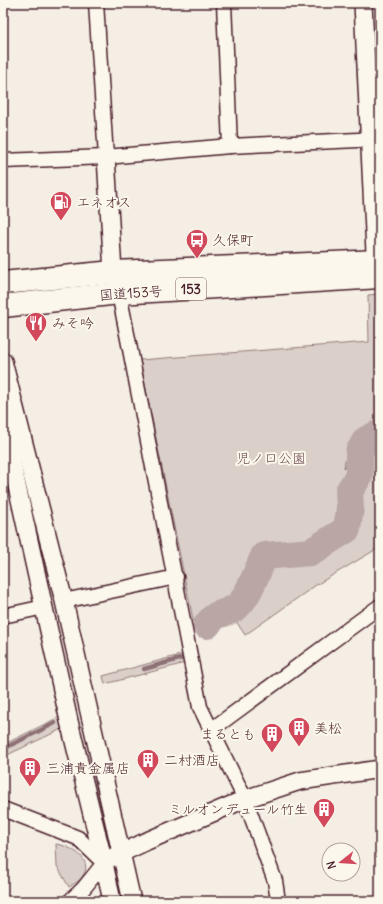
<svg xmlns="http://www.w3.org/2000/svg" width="383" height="904" font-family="Delius,'Klee One',sans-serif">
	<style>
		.green { fill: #dbd0c9; stroke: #92787a }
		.water { fill: #baa7a5; stroke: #8d7174 }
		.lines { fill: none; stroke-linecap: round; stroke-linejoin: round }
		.shore { stroke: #77555c; stroke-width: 1 }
		.stream { stroke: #8d7174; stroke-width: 4.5 }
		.river { stroke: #baa7a5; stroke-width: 28 }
		.minor-casing { stroke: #4a1f2b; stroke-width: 17 }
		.tertiary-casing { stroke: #4a1f2b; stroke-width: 20 }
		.trunk-casing { stroke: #4a1f2b; stroke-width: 25 }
		.minor { stroke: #fbf7ec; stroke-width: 14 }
		.tertiary { stroke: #fbf7ec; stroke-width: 17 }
		.trunk { stroke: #fbf7ec; stroke-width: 22 }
		.labels { text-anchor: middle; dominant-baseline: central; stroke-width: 4; stroke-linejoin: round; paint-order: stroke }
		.shield { fill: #fbf7ec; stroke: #7f6065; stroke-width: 1 }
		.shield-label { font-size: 13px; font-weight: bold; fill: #4a1f2b }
		.poi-label { font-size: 14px; fill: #4a1f2b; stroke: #fbf7ec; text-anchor: start }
		.street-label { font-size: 14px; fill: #4a1f2b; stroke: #fbf7ec }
		.park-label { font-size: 14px; fill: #6e4b52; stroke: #fbf7ec }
	</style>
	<rect width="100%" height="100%" fill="#f4eee4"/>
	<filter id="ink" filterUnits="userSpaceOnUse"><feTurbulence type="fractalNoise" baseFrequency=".025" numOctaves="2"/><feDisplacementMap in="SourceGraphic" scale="8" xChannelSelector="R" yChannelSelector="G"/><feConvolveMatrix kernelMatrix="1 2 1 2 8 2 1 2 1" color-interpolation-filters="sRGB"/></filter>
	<g filter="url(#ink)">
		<g class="green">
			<path d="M380 294V547L316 585 245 635 236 621 195 629 140 360 369 342 368 295Z"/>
			<path d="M187 653 189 662 105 684 103 676Z"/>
			<path d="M65 714 68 726 3 757V745Z"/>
			<path d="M56 844C71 846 95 860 82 877 79 882 73 884 69 887L57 866Z"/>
		</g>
		<path class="water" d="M370 424 375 426 376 431 366 441 359 452 358 465 344 468C347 449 350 431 370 424Z"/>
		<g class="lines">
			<path class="shore" d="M370 429 371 432C360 440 356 448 354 462H351C348 451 357 430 370 429Z"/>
			<g class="stream">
				<path d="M200 635 207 625"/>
				<path d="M144 669 183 658 186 654"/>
				<path d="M3 749 55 723"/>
			</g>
			<path class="river" d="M207 625C218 610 222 616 235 608 247 601 258 569 264 556L311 552 347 529 350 508 349 491 359 476V452L366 440 380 433"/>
			<g class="minor-casing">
				<g id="minor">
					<path d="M96 3 106 157"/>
					<path d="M224 3 230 146"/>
					<path d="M3 161 106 157 230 146 380 139"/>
					<path d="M119 293 200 707 245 799 275 881 278 901"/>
					<path d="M64 601 176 577"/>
					<path d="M3 616 44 607"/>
					<path d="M211 730 380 606"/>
					<path d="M3 809 78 838 104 863 83 889 70 901"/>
				</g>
			</g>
			<g class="tertiary-casing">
				<g id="tertiary">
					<path d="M363 3 376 273"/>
					<path d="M106 157 113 272"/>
					<path d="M3 361 64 601 132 901"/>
					<path d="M3 423 69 721 104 863 112 901"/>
					<path d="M111 858 147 841 245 799 300 781 380 769"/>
				</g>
			</g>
			<g class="trunk-casing">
				<g id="trunk">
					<path d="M3 283 113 272 380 261"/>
					<path d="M3 306 119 293 380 277"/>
				</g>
			</g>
			<use href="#minor" class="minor"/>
			<use href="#tertiary" class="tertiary"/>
			<use href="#trunk" class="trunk"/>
		</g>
	</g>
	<defs>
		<g id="fuel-pin" transform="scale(1.15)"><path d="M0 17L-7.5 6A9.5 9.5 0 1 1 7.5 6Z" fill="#d1495b" stroke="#fbf7ec"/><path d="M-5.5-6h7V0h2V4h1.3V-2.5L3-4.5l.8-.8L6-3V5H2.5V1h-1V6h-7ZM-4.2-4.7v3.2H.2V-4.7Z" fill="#fff"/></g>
		<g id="bus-pin" transform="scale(1.15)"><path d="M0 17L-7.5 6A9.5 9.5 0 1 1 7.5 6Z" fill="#d1495b" stroke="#fbf7ec"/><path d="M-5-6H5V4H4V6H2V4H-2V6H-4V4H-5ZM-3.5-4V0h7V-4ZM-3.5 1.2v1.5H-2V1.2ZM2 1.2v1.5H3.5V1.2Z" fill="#fff"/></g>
		<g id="restaurant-pin" transform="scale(1.15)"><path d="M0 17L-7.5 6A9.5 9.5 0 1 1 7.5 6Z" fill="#d1495b" stroke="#fbf7ec"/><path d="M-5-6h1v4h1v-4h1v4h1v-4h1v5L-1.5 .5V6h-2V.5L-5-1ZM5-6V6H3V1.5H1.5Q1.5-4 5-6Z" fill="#fff"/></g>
		<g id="building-pin" transform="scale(1.15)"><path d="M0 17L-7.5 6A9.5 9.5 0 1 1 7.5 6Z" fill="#d1495b" stroke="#fbf7ec"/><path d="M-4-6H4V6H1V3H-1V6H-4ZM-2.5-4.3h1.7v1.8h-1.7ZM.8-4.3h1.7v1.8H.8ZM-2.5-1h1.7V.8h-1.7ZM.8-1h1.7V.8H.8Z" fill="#fff"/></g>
	</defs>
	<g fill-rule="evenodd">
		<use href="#fuel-pin" x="61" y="202"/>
		<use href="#bus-pin" x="197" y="240"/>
		<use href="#restaurant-pin" x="36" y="323"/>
		<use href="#building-pin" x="299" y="728"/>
		<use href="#building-pin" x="272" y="734"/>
		<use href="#building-pin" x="148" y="760"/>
		<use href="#building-pin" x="30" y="768"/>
		<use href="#building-pin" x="324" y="809"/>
	</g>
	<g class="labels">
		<rect class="shield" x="176" y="278" width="30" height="22" rx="3"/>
		<g class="shield-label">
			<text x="191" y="289">153</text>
		</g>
		<g class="poi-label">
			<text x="76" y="202">エネオス</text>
			<text x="212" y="240">久保町</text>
			<text x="52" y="323">みそ吟</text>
			<text x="314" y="728">美松</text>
			<text x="256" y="734" text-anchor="end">まるとも</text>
			<text x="164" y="760">二村酒店</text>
			<text x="46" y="768">三浦貴金属店</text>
			<text x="308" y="809" text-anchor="end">ミルオンデュール竹生</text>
		</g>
		<g class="street-label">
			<text transform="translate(131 293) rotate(-4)">国道153号</text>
		</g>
		<g class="park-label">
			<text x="271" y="458">児ノ口公園</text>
		</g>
	</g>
	<rect width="383" height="904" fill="none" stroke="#fbf7ec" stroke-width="16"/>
	<rect x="8" y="8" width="367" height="888" fill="none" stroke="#4a1f2b" stroke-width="1.5" filter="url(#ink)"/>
	<g transform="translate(341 862) rotate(253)"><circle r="19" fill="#fbf7ec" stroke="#b4a19f"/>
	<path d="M0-3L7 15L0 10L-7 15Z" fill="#d1495b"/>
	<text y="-6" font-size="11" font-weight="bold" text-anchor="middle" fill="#4a1f2b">N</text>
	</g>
</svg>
